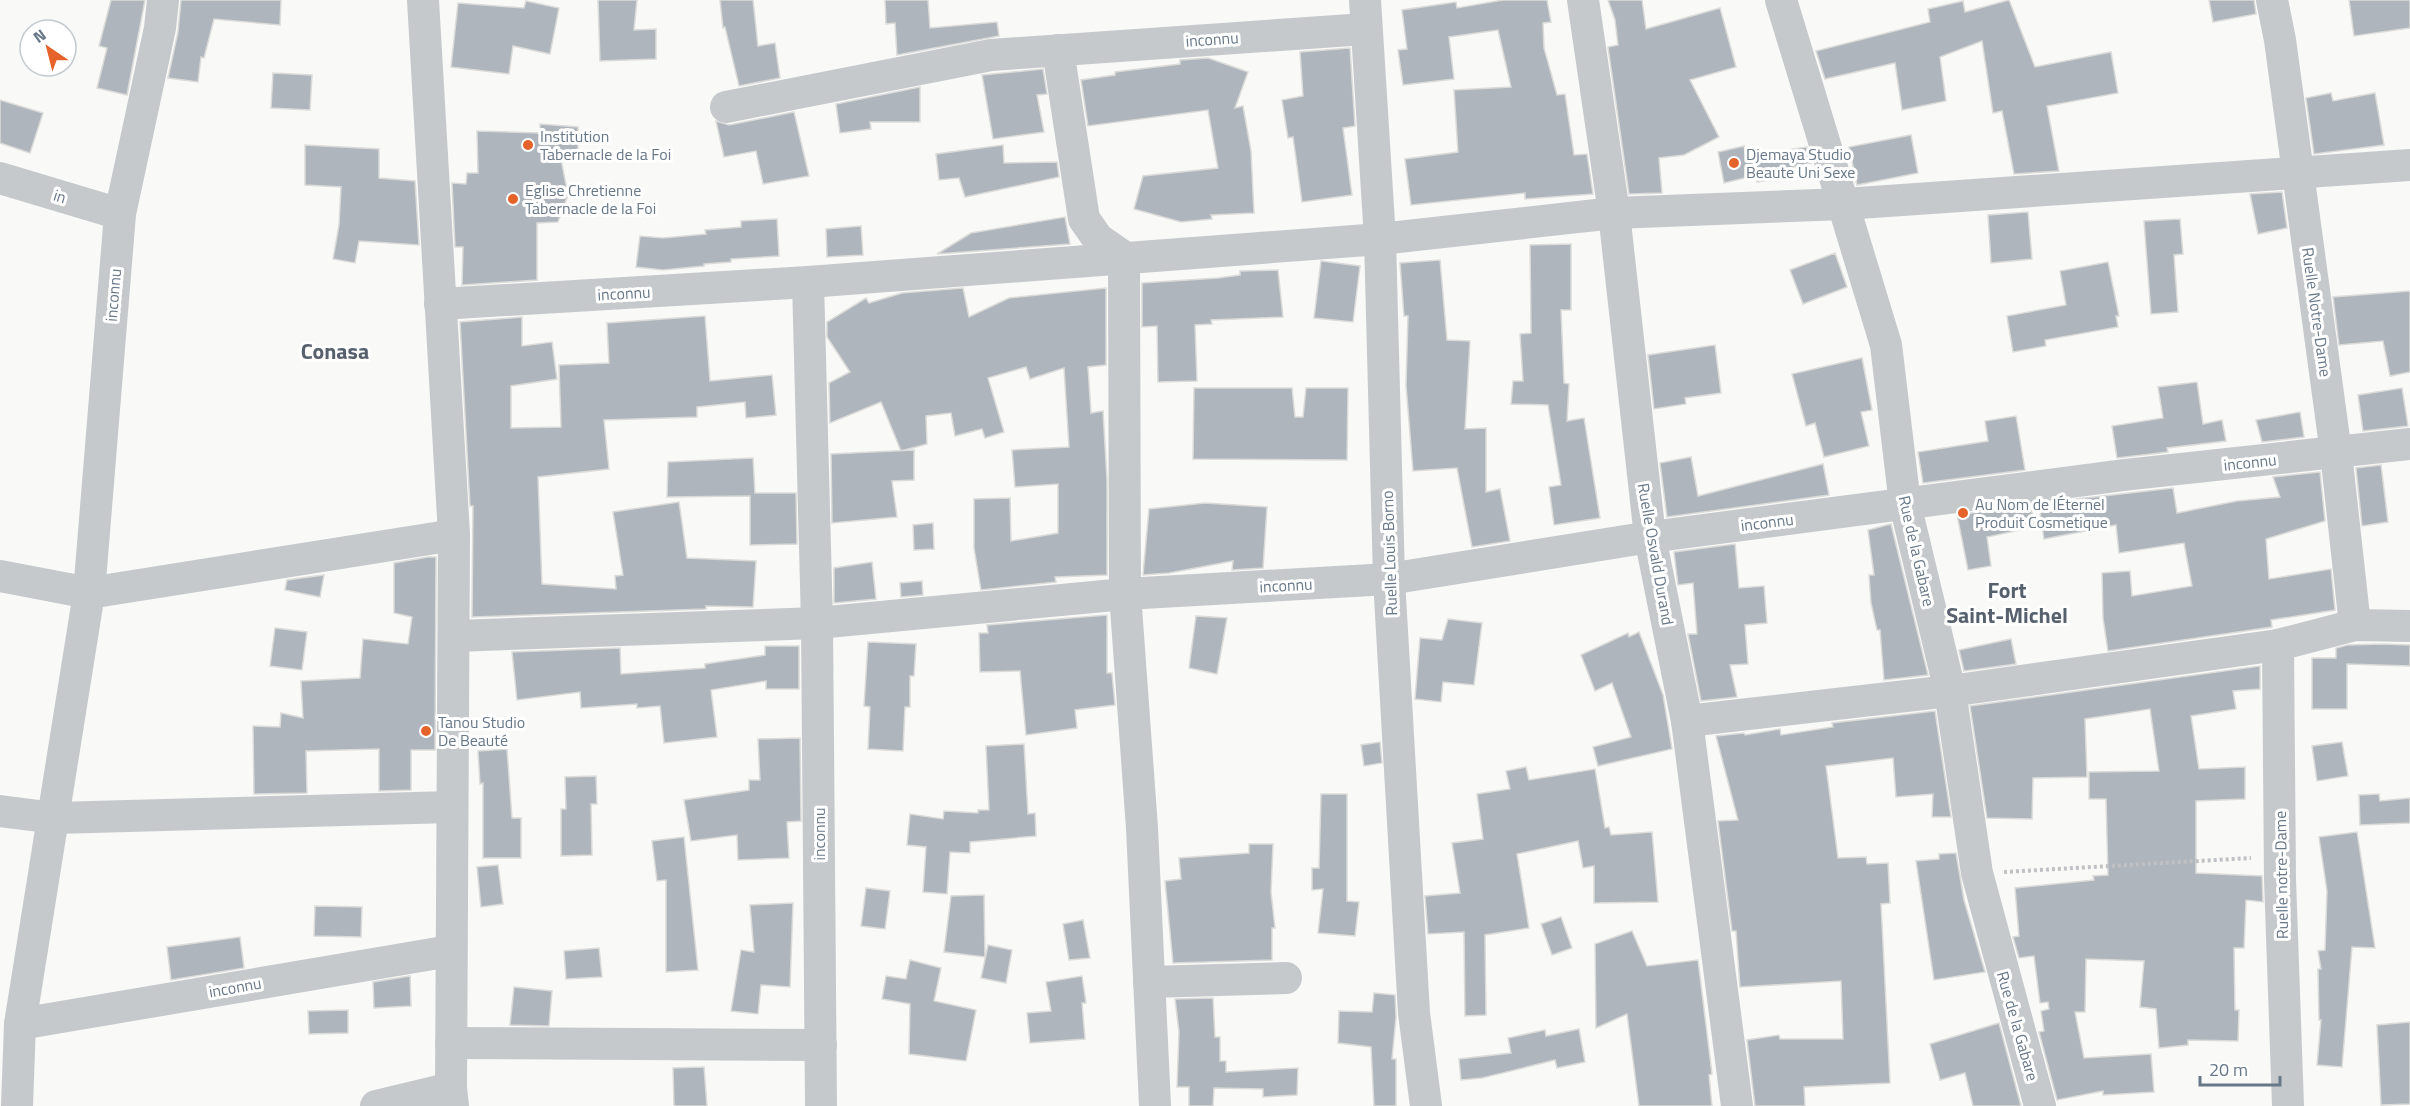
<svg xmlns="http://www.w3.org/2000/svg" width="2410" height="1106" font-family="'Titillium Web',sans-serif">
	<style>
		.building { fill: #aeb5bc; stroke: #dbdbd9; stroke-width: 1.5 }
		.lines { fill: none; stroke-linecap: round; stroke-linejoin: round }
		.path { stroke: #bfc1c4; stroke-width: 4; stroke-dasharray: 3 3; stroke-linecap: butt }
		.street { stroke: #c5c9cc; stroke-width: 32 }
		.poi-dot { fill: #e5632b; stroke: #fff; stroke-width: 2 }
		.labels { text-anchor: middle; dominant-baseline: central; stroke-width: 6; stroke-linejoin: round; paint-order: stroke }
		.street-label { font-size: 16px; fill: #687888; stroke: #fff }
		.poi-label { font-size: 16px; fill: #687888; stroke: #fff; text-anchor: start }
		.district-label { font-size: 22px; font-weight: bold; fill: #56616d; stroke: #fff }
	</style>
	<rect width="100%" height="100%" fill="#f9f9f7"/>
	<g class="building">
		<path d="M111 0H145L127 95 97 88 107 48 99 46Z"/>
		<path d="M181 0H281L280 25 214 19 204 58 201 57 198 82 168 78 178 32Z"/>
		<path d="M598 0H637L634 30 656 29V59L600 61Z"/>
		<path d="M720 0H753L758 46 775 43 780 78 739 86 725 27 723 28Z"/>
		<path d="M885 0H928L930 28 997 22 999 36 897 55 895 23 886 24Z"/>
		<path d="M1503 0H1547L1551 22 1543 23 1544 48 1557 95 1565 94 1574 155 1587 154 1593 194 1525 199V193L1411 205 1405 159 1458 152 1454 90 1511 87 1498 30 1449 37 1454 79 1403 85 1398 50 1407 49 1402 10 1456 2 1457 8Z"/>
		<path d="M1608 0H1642L1646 29 1720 8 1736 67 1690 80 1719 137 1684 155 1659 158 1662 193 1629 194 1608 47 1618 45 1615 20Z"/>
		<path d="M2009 0 2035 67 2111 52 2118 93 2047 106 2059 171 2014 174 2002 111 1993 113 1982 41 1940 57 1946 101 1902 110 1895 63 1825 79 1816 51 1930 22 1928 9 1963 1 1965 12Z"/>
		<path d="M2209 0H2254L2256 14 2213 22Z"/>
		<path d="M2349 0H2410V28L2354 36Z"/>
		<path d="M526 1 559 8 550 54 513 46 509 74 451 67 458 3 524 8Z"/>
		<path d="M1350 48 1355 126 1343 128 1352 195 1302 202 1293 137 1288 138 1282 100 1303 96 1300 52Z"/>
		<path d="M1208 58 1248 72 1235 108 1243 106 1251 151 1254 213 1211 215 1212 219 1181 222 1134 209 1143 176 1218 168 1208 110 1088 126 1081 80 1115 75V72L1180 64V60Z"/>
		<path d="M1043 69 1047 94 1037 95 1044 132 993 139 982 75Z"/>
		<path d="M273 73 312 75 310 110 271 108Z"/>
		<path d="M920 87V122H870L871 129 840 133 836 104Z"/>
		<path d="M2331 93 2333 101 2375 93 2384 145 2314 154 2306 98Z"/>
		<path d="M0 100 43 113 30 153 0 143Z"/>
		<path d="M794 112 809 176 763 184 756 151 724 157 716 121 729 125Z"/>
		<path d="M540 124 578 127V157L561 159 568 195 558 222 537 223V280L462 285 463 247H455L452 183 466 184 467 173H478L477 131 540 133Z"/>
		<path d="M1911 135 1918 173 1857 185 1849 147Z"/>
		<path d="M305 145 379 149V178L415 181 419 245 359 241 355 263 333 259 339 225 341 187 305 185Z"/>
		<path d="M1003 145 1004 163 1057 162 1059 177 965 197 959 178 939 180 936 154Z"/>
		<path d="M1744 146 1746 156 1807 147 1811 163 1785 169 1786 177 1757 182V175L1724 183 1718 152Z"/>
		<path d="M2282 192 2287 228 2258 234 2250 194Z"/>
		<path d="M2028 212 2032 259 1991 263 1988 215Z"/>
		<path d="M1065 217 1070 244 937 254 971 233Z"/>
		<path d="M777 219 779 256 731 259V262L704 264V266L663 270 636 267 640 236 663 238 706 234 705 230 741 227V221Z"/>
		<path d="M2180 219 2183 254 2174 255 2178 312 2151 314 2144 221Z"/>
		<path d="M861 226 863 255 827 257 826 229Z"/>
		<path d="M1571 244V310H1561L1564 383 1569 384 1567 421 1584 418 1600 518 1554 525 1549 487 1561 485 1548 405 1511 404 1513 381H1523L1520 334 1531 333 1530 245Z"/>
		<path d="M1835 253 1847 287 1803 304 1790 270Z"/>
		<path d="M1440 260 1447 340 1470 341 1465 429 1486 428V492L1500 489 1510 541 1472 547 1457 468 1413 471 1406 385 1408 316H1404L1400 263Z"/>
		<path d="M1321 261 1360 266 1353 322 1314 318Z"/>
		<path d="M2108 262 2119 316H2116L2118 327 2045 340 2046 346 2013 352 2007 316 2066 305 2060 271Z"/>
		<path d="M1278 270 1283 317 1211 320 1212 324 1195 325 1197 381 1158 382 1157 326 1142 327V283L1218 278 1240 275V271Z"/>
		<path d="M963 288 969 317 1009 298 1106 288V365L1088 367 1091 413 1103 411 1107 480V575L1055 577 1056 582 981 590 974 548V499L1010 498 1011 541 1058 533V484L1015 487 1012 450 1069 447 1064 368 1030 379 1026 367 988 378 1004 432 985 438 982 429 955 436 951 413 926 416 927 444 901 451 881 402 830 423 829 383 850 372 827 337V322L866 298 869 303 902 293Z"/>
		<path d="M2410 291V372L2390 376 2383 341 2339 345 2333 297Z"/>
		<path d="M705 316 710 381 772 375 776 415 746 418 745 402 697 407V417L604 420 609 469 538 477 542 584 616 589 615 576 623 575 613 512 679 502 687 558 756 561 753 607 706 606V609L472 617 473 506H470L460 322 522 317V346L552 342 557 379 511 386V428L561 427 559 365 609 363 607 323Z"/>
		<path d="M1715 345 1721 393 1685 398 1686 404 1654 409 1648 355Z"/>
		<path d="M1862 358 1872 410 1861 412 1869 446 1824 457 1815 423 1806 426 1792 374Z"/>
		<path d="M2197 382 2203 424 2222 420 2226 441 2167 448 2168 452 2117 458 2112 426 2163 418 2158 387Z"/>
		<path d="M1194 388H1292L1295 417H1303L1306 388H1348L1347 460 1193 459Z"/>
		<path d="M2402 388 2408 426 2363 431 2358 395Z"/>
		<path d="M2300 412 2304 437 2262 442 2256 420Z"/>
		<path d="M2016 416 2025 470 1923 483 1918 452 1988 441 1985 421Z"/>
		<path d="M914 450V480L892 481 897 517 832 523 831 454Z"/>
		<path d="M1691 457 1698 496 1823 464 1829 495 1667 517 1660 463Z"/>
		<path d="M753 458 755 493H796L797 544 750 545V496L667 497 668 462Z"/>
		<path d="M2381 465 2388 522 2362 526 2356 468Z"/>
		<path d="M2320 472 2325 521 2266 539 2269 579 2331 569 2335 610 2271 620 2272 627 2108 651 2103 618 2102 573 2130 571 2132 596 2192 586 2184 543 2119 553 2116 525 2044 539 2040 512 2079 505 2077 499 2173 488 2177 513 2237 501 2280 497 2273 477Z"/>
		<path d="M1205 503 1267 507 1263 568 1232 570 1233 561 1169 573 1143 575 1149 509Z"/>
		<path d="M2031 505 2034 527 1987 537 1991 566 1968 570 1957 515Z"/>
		<path d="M933 523 934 549 914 550 913 525Z"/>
		<path d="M1891 524 1928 675 1884 680 1880 630H1877L1871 603 1869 575H1874L1868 530Z"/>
		<path d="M1735 544 1739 588 1764 586 1767 623 1745 625 1748 664 1730 665 1737 697 1701 701 1688 634H1697L1693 583 1678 585 1674 552Z"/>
		<path d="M428 557H436L435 750H411V790L379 791V749L306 751 307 793 254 794 253 726 280 727 281 713 303 718 301 681 360 678 363 639 408 644 412 617 394 613V563Z"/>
		<path d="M872 562 876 599 834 603V568Z"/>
		<path d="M324 575 320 597 285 590 287 580Z"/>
		<path d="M922 581 923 595 901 597 900 583Z"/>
		<path d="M1107 615V673H1112L1115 705 1075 710 1077 728 1026 735 1020 671 980 672 979 633H988L987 625Z"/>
		<path d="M1196 616 1227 618 1217 674 1189 668Z"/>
		<path d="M1448 619 1482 623 1474 685 1443 682 1441 702 1415 699 1420 638 1442 640Z"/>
		<path d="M275 628 307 632 302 670 270 666Z"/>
		<path d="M1639 632 1663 695 1672 749 1598 766 1593 747 1631 737 1612 683 1595 691 1581 655 1628 633 1629 637Z"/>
		<path d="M2011 639 2016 664 1964 671 1959 650Z"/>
		<path d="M868 642 916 644 914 676H910V707H905L903 751 868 749 870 707 864 706Z"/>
		<path d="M2383 644 2410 645V666L2347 664V709H2312V658H2336V648L2348 645Z"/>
		<path d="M765 646H799V689H766V681L711 690 717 737 664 743 660 706 637 708V704L581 708 580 692 517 700 512 652 620 648 621 674 705 668V664L765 655Z"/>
		<path d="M2260 666V689L2233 691 2236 709 2191 716 2199 769 2245 767V799L2196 801V873L2262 876 2263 902 2246 900 2244 948H2234L2235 1010H2239L2238 1041 2188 1040V1045L2159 1048 2156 1009 2140 1007 2144 961 2086 959 2085 1012H2075L2084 1058 2151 1054 2154 1092 2103 1095V1091L2057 1100 2039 1032 2044 1031 2041 1011 2049 1009 2048 1002 2040 1003 2034 956 2019 958 2013 937 2019 936 2015 888 2094 880 2093 876 2108 875 2106 799H2089V772L2159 771 2150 709 2085 719 2087 777 2033 778 2032 819 1987 818 1970 706Z"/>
		<path d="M1935 711 1951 817H1932L1933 794 1896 797 1893 758 1826 766 1838 858 1866 857 1867 864 1888 863 1890 903 1881 904 1890 1083 1804 1087 1805 1106H1755L1747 1040 1779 1035 1780 1039H1843L1841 981 1740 987 1736 931H1732L1718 821 1738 820 1716 736 1744 733 1745 735 1780 729 1781 735 1833 727 1832 723Z"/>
		<path d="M800 738 801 821 787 822 789 858 738 860 737 835 691 841 684 800 749 790V780H760L758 739Z"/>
		<path d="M1380 742 1382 763 1364 766 1361 745Z"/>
		<path d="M2342 742 2348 776 2317 781 2312 746Z"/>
		<path d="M1024 744 1028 814 1035 813 1036 836 970 842V853L950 852 947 894 923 892 926 847 907 845 910 814 943 819 944 811 978 813V810H989L986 746Z"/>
		<path d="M507 749 512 818H521V858H483V783L480 784 478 751Z"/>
		<path d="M1526 767 1529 780 1595 769 1605 828 1609 827 1611 835 1652 832 1658 902 1594 903V866L1583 868 1578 841 1517 854 1529 928 1485 935 1486 1015 1465 1016 1464 932 1428 934 1425 896 1460 893 1452 843 1483 839 1477 794 1510 789 1506 771Z"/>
		<path d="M596 776 597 804H591L592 855 561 856V809H566L565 777Z"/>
		<path d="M1321 794H1347V901L1359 902 1355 936 1318 933 1323 889 1312 890V868H1319Z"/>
		<path d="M2379 794 2380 801 2410 798V823L2360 825 2359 795Z"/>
		<path d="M2357 832 2375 948 2352 947 2342 1067 2317 1065 2321 1020H2319L2318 969H2321L2318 951 2325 950 2327 891 2319 837Z"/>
		<path d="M684 837 698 970 666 972V880L657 881 652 841Z"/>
		<path d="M1249 844H1273L1271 892 1275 928H1272V960L1173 963 1165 881 1181 879 1179 858 1249 853Z"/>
		<path d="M1956 853 1964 900 1985 972 1934 980 1916 861 1939 859V854Z"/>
		<path d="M498 865 503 904 481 907 477 867Z"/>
		<path d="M866 888 890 891 885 929 861 926Z"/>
		<path d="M984 895 985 957 944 952 951 896Z"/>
		<path d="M793 903 790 987 761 985 758 1014 731 1011 741 950 754 952 750 905Z"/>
		<path d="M315 906 362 907 361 937 314 936Z"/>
		<path d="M1561 917 1572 948 1552 955 1541 924Z"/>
		<path d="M1083 920 1090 958 1069 960 1063 924Z"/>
		<path d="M1632 931 1647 966 1698 960 1712 1074 1709 1075 1712 1106H1639L1627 1014 1596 1028 1595 944Z"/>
		<path d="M240 937 244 968 171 980 167 947Z"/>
		<path d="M988 945 1012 950 1006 983 981 978Z"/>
		<path d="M599 948 602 977 566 979 564 951Z"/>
		<path d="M910 960 941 968 934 1001 976 1010 966 1061 909 1054 910 1004 882 999 886 976 906 979Z"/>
		<path d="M410 976 411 1006 374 1008 373 982Z"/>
		<path d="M1082 976 1086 1003H1082L1085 1039 1030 1043 1027 1013 1051 1011 1046 982Z"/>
		<path d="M514 987 552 991 549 1026 510 1025Z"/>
		<path d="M1374 993 1395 995 1396 1017 1392 1059H1396V1106H1374L1371 1047 1338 1043 1339 1011 1372 1012Z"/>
		<path d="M1213 998 1215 1037H1220V1061H1226V1072L1298 1068 1297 1095 1263 1097V1089L1214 1088 1213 1106H1189V1087H1177L1179 1032 1175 999Z"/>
		<path d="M348 1010V1033L309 1034 308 1011Z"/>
		<path d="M2410 1022V1104L2381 1105 2377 1025Z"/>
		<path d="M1999 1023 2021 1106H1973L1965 1073 1940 1080 1930 1044Z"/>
		<path d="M1579 1029 1585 1062 1557 1068 1555 1060 1482 1078 1461 1080 1459 1059 1511 1053 1508 1038 1545 1030 1546 1036Z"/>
		<path d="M704 1067 707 1106H674L673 1068Z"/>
	</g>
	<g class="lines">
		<path class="path" d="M2004 872 2251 858"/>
		<g class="street">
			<path d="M423 0 454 535 451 1088 453 1106"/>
			<path d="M1365 0 1380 239 1389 579 1414 1013 1426 1106"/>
			<path d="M1583 0 1614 213 1650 537 1687 721 1737 1106"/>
			<path d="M1781 0 1886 345 1905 504 1950 691 1977 873 2040 1106"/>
			<path d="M2272 0 2280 40 2336 453 2355 625"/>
			<path d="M1058 50 1084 219 1098 239 1124 257 1125 594 1142 828 1155 1106"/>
			<path d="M726 107 991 55 1365 29"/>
			<path d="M0 178 120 214"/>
			<path d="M808 282 817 623 821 1106"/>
			<path d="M440 304 808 282 1380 239 1614 213 1844 204 2410 165"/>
			<path d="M0 576 89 593 454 535"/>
			<path d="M455 636 817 623 1125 594 1389 579 1650 537 2124 475 2410 444"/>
			<path d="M2278 645 2280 879 2288 1106"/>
			<path d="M1687 721 1950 691 2278 645 2355 625 2410 626"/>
			<path d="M0 811 55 818 451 807"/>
			<path d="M1149 982 1286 978"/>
			<path d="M20 1024 450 951"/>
			<path d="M451 1043 821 1045"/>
			<path d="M17 1106 20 1024 89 593 120 214 160 28 163 0"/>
			<path d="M376 1106 451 1088"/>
		</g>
	</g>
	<g class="poi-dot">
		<circle cx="528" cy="145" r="6"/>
		<circle cx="1734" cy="163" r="6"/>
		<circle cx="513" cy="199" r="6"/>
		<circle cx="1963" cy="513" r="6"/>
		<circle cx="426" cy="731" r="6"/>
	</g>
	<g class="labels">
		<g class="street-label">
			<text transform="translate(1212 39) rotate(-4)">inconnu</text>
			<text transform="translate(60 196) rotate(17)">in</text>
			<text transform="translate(624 293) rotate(-3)">inconnu</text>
			<text transform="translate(113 295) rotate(-85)">inconnu</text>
			<text transform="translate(2317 312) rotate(82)">Ruelle Notre-Dame</text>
			<text transform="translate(2250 462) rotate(-6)">inconnu</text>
			<text transform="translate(1767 522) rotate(-7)">inconnu</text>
			<text transform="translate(1917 551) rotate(77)">Rue de la Gabare</text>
			<text transform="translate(1389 553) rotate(-92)">Ruelle Louis Borno</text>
			<text transform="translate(1656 554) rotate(80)">Ruelle Osvald Durand</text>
			<text transform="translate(1286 585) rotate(-3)">inconnu</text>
			<text transform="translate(819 834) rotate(-90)">inconnu</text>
			<text transform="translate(2281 875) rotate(-91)">Ruelle notre-Dame</text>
			<text transform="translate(235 987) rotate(-10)">inconnu</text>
			<text transform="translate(2018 1026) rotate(74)">Rue de la Gabare</text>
		</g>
		<g class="poi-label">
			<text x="540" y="136">Institution<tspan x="540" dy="18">Tabernacle de la Foi</tspan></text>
			<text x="1746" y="154">Djemaya Studio<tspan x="1746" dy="18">Beaute Uni Sexe</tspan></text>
			<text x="525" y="190">Eglise Chretienne<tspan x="525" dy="18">Tabernacle de la Foi</tspan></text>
			<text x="1975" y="504">Au Nom de lÉternel<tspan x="1975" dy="18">Produit Cosmetique</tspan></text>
			<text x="438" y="722">Tanou Studio<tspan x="438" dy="18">De Beauté</tspan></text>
		</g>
		<g class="district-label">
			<text x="335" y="351">Conasa</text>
			<text x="2007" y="590">Fort<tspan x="2007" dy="25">Saint-Michel</tspan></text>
		</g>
	</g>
	<g transform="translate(48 48) rotate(325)"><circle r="28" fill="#ffffff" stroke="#c3c9cf" stroke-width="1.5"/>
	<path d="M0-4.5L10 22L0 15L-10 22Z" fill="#e5632b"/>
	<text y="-9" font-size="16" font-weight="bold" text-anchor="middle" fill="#687888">N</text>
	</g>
	<path d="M2200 1076v9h80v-9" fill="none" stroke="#687888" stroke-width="3"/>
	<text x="2209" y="1076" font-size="18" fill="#687888" stroke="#ffffff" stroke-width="4.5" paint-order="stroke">20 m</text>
</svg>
